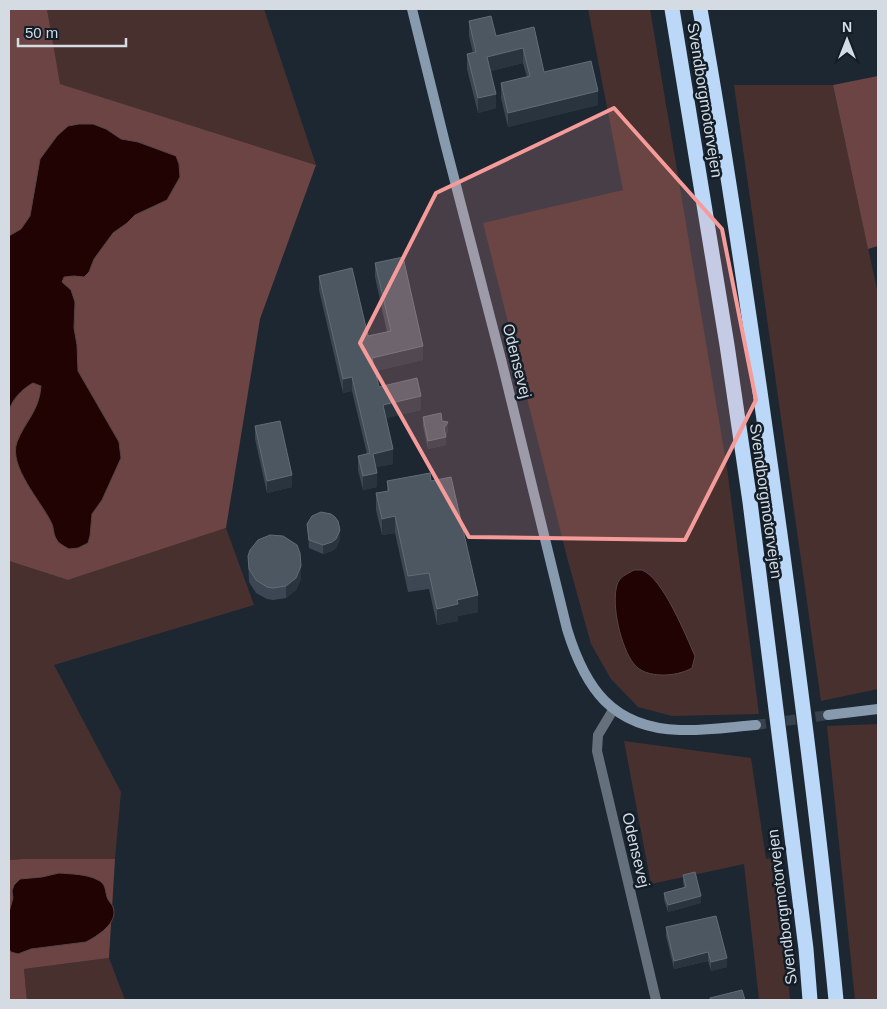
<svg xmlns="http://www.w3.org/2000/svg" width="887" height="1009" font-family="Arial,sans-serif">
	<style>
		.green { fill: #48302f }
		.forest { fill: #6b4443 }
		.water { fill: #210304; stroke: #574447 }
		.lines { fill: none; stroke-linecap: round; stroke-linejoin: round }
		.secondary-tunnel { stroke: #38424c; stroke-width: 10; stroke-dasharray: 10 5; stroke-linecap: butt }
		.minor { stroke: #64707c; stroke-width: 10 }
		.secondary { stroke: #879aae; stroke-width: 10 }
		.motorway { stroke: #bbd8f8; stroke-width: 15 }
		.wall { fill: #3c4753 }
		.shaded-wall { fill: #29343f }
		.building { fill: #4d5762; stroke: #626c76 }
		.marked { fill: #f59b99; fill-opacity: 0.2; stroke: #f59b99; stroke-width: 4; stroke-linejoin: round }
		.labels { text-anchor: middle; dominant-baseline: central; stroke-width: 5; stroke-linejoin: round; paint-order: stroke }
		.street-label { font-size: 16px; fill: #d4dbe2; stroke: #131d28 }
	</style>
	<rect width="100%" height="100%" fill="#1c2732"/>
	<g class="green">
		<path d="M47 9H264L316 165 59 84Z"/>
		<path d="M588 9H650L727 468 759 714 672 716 638 707 611 679 591 644 568 561 483 223 623 190Z"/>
		<path d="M734 85H833L878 294V689L821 701Z"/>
		<path d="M226 528 254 605 54 665 121 792 115 859H22L9 860V561L68 580Z"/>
		<path d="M878 724V1000H855L827 726Z"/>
		<path d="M624 741 751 758 766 859 777 857 790 1000H759L744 864 651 884Z"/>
		<path d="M109 958 125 1000H27L24 969Z"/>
	</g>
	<g class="forest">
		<path d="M9 9H47L60 84 316 165 260 319 226 528 68 580 9 561 10 405 25 387 33 383 41 386 40 398 30 420 27 483 52 523 57 540 78 548 88 543 90 536 92 514 102 500 121 458 119 442 78 371 77 345 74 328 75 302 71 290 62 283 64 277 89 272 94 259 112 233 127 223 134 215 167 200 180 177 179 164 176 156 138 142 121 139 106 129 40 159 30 216 21 229 9 236Z"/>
		<path d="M878 76V246L868 249 833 85Z"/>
		<path d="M22 859H115L109 958 24 969 27 1000H9V860Z"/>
	</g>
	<g class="water">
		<path d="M79 124H93L106 129 121 139 138 142 176 156 179 164 180 177 167 200 135 215 127 223 113 233 94 259 89 272 84 277 74 276 64 277 62 282 71 290 75 302 74 328 77 345 78 371 119 442 121 458 102 500 92 514 90 536 88 543 78 548 69 549C66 547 59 544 57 540 53 535 54 527 51 522 41 501 8 466 17 442 25 421 39 412 41 386L33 383C22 389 11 400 9 412V236L21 229 30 216 40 159 57 136 68 126Z"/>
		<path d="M634 570C637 570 639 570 642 570 663 578 686 636 695 656L692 668C677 677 645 679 634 664 621 648 611 605 617 585 619 577 627 574 634 570Z"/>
		<path d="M59 873C71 874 87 874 98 880 106 884 105 890 107 897 108 901 112 904 113 907 119 923 97 936 86 942L31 949 18 954 11 952 9 949V912L13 898 12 891 14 885 20 879 42 877Z"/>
	</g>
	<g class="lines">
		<path class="secondary-tunnel" d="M756 725 828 715"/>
		<path class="minor" d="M613 710 598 735 597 751 656 1000"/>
		<g class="secondary">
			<path d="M412 9 445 143 502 363 567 629C585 688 612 728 680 730 705 731 731 727 756 725"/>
			<path d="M828 715 878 709"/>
		</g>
		<g class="motorway">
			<path d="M672 9 727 345 750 502 806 949 810 1000"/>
			<path d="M700 9C732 190 758 373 783 556 803 704 822 852 836 1000"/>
		</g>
	</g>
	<g class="wall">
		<path d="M469 21 496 36 534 27 544 72 598 105 508 127 501 98V83L527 77 523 63 491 71 496 108 478 113 467 69V54L473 53 469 36Z"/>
		<path d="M375 263 423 360 376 371 379 387 421 410 386 418 393 464 376 467 377 487 363 490 358 470V456L367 454 352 391 343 393 319 290V276L368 336 387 332 375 277Z"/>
		<path d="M423 417 442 421 448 431 446 435V445L428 449 423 426Z"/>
		<path d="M255 426 292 487 267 493 255 439Z"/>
		<path d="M387 481H431L478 612 458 616V621L437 625 429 589 408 592 395 533 382 535 376 510V493L387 491Z"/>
		<path d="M307 524 340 539 336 548 332 551 323 554 309 548Z"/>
		<path d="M248 556 301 579 296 590 286 598 273 600 267 599 256 593 249 582Z"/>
		<path d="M683 875 701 903 668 912 664 900V893L684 888 683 882Z"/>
		<path d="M716 916 727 967 711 971 708 961 674 969 666 936V927Z"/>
	</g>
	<g class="shaded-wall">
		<path d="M523 48V63L487 72V57Z"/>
		<path d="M598 91V105L508 127V113Z"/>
		<path d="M496 94V108L478 113V98Z"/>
		<path d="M423 346V360L372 372V358Z"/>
		<path d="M352 377V391L343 393V379Z"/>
		<path d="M421 396V410L383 419V405Z"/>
		<path d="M448 422V431L444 437V428Z"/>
		<path d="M446 437V445L428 449V441Z"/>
		<path d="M393 449V464L373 468V454Z"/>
		<path d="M377 473V487L363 490V476Z"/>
		<path d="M292 475V487L267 493V481Z"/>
		<path d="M395 516V533L382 535V519Z"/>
		<path d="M340 530V539L336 548 332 551 323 554V545Z"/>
		<path d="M301 566V579L296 590 286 598V586Z"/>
		<path d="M478 595V612L458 616V621L437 625V609L457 600Z"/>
		<path d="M701 896V903L668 912V905Z"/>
		<path d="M708 952V961L674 969V961Z"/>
		<path d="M727 958V967L711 971V962Z"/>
	</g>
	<g class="building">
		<path d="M491 16 496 36 534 27 544 72 591 61 598 91 508 113 501 83 530 76 523 48 487 57 496 94 478 98 467 54 476 52 469 21Z"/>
		<path d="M403 257 423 346 372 358 379 387 417 378 421 396 383 405 393 449 373 454 377 473 363 476 358 456 370 453 352 377 343 379 319 276 352 268 368 336 391 331 375 263Z"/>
		<path d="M441 413 442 421 448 422 444 428 446 437 428 441 423 417Z"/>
		<path d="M280 421 292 475 267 481 255 426Z"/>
		<path d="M430 473 431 481 451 477 478 595 457 600 458 604 437 609 429 573 408 576 395 516 382 519 376 493 389 491 387 481Z"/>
		<path d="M321 512 331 514 335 517 338 521 340 530 336 539 332 542 323 545 309 540 307 524 312 516Z"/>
		<path d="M270 535 283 536 297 545 300 553 301 566 296 578 286 586 273 588 267 587 256 580 249 569 248 556 250 550 258 540Z"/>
		<path d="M695 872 701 896 668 905 664 893 686 887 683 875Z"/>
		<path d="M716 916 727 958 711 962 708 952 674 961 666 927Z"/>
		<path d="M742 990 745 1000H710V998Z"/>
	</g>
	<path class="marked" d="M614 108 722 229 756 400 685 540 469 537 360 343 436 193Z"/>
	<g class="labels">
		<g class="street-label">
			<text transform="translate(705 100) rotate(81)">Svendborgmotorvejen</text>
			<text transform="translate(517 361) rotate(76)">Odensevej</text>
			<text transform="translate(766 501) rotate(82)">Svendborgmotorvejen</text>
			<text transform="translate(636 850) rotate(77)">Odensevej</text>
			<text transform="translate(782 907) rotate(-97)">Svendborgmotorvejen</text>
		</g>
	</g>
	<rect width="887" height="1009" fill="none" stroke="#d4dbe2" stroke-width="20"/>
	<g transform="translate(847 40)" stroke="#131d28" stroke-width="4" paint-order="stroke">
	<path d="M0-4L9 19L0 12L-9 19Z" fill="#d4dbe2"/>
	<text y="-8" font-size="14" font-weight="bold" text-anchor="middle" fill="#d4dbe2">N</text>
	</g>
	<path d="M18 38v8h108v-8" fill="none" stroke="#d4dbe2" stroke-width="2.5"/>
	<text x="25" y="38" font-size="15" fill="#d4dbe2" stroke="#131d28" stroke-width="4" paint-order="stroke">50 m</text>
</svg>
